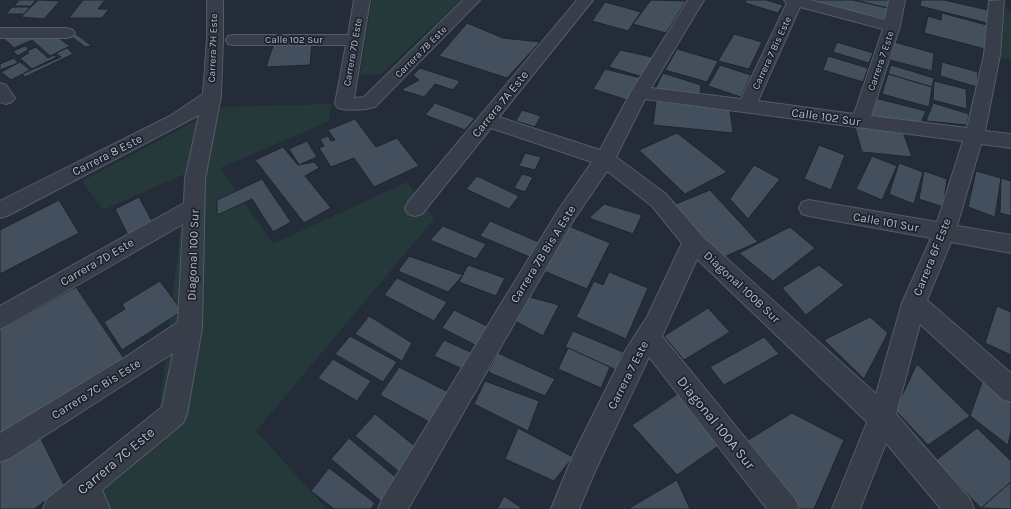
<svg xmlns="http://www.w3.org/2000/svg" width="1011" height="509" font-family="Karla,sans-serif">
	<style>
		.green { fill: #26393a }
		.building { fill: #444f5d; stroke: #1e2530 }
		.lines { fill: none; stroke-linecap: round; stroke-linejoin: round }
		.street-casing { stroke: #555c67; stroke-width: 2 }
		.street { fill: #373e49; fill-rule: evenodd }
		.labels { text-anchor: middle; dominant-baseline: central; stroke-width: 3.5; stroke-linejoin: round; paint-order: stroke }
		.far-street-label { font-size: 10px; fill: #b2b9c5; stroke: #1c232e }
		.street-label { font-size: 12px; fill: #b2b9c5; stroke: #1c232e }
		.near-street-label { font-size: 14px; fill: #b2b9c5; stroke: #1c232e }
	</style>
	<rect width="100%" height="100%" fill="#232c38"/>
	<g class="green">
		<path d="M372 0H461L381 74 360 75Z"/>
		<path d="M1005 7 1011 12V60L1001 57Z"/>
		<path d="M331 104 329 121 220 168 273 244 407 182 434 219 256 431 327 509H106L98 495 156 438 187 173 103 210 82 181 222 107Z"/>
	</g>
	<g class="building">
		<path d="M19 0H36L31 6H14Z"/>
		<path d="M38 0 60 1 44 19 21 17Z"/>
		<path d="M83 0H105L98 9H109L102 18H69Z"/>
		<path d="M651 0 686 1 666 33 633 24Z"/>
		<path d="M746 0H766L783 5 778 13 745 3Z"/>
		<path d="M803 0H854L888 8 887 20Z"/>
		<path d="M854 0H890L888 8Z"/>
		<path d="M921 0H944L988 10 987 23 920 6Z"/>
		<path d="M605 2 641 12 628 31 592 21Z"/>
		<path d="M12 7H30L24 14H6Z"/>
		<path d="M942 13 987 25 985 49 924 33 928 16 941 20Z"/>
		<path d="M467 23 503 38 540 42 507 78 439 56Z"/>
		<path d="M53 34 70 46 50 56 32 40 14 48 0 35Z"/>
		<path d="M76 34 92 46 85 47 71 36Z"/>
		<path d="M734 34 762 42 749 69 718 61Z"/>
		<path d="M837 42 873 53 869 63 833 52Z"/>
		<path d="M894 42 934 53 932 71 890 60Z"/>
		<path d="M274 43H312L310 65 266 67Z"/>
		<path d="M25 46 29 49 18 56 13 51Z"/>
		<path d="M36 47 48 58 54 55 57 57 32 69 20 58 29 53 27 51Z"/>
		<path d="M67 48 73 54 25 77 22 74 61 57 56 53Z"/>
		<path d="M677 49 718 61 707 82 665 70Z"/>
		<path d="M620 50 652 57 643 77 609 67Z"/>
		<path d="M828 56 868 68 863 82 823 70Z"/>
		<path d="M14 58 18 63 0 70V64Z"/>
		<path d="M20 62 30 70 11 80 1 72Z"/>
		<path d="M942 62 978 72 977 87 940 76Z"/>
		<path d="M720 65 751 75 741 97 708 86Z"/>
		<path d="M891 65 934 78 932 87 888 74Z"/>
		<path d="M420 68 460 81 453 90 435 84 424 97 401 90 419 80 413 75Z"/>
		<path d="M605 69 641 78 630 101 593 89Z"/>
		<path d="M663 73 701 85 700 94 655 89Z"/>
		<path d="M888 74 932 87 929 107 882 94Z"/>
		<path d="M934 81 966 89 967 109 933 100Z"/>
		<path d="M875 98 926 111 920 125 869 116Z"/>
		<path d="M656 101 730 110 733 133 653 125Z"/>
		<path d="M435 103 475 118 465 130 425 115Z"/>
		<path d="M933 103 969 114 967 125 926 121Z"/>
		<path d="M522 110 541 116 535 127 516 121Z"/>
		<path d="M355 119 376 147 397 138 419 166 374 187 354 158 331 167 319 148 324 146 320 139 328 136 331 141 335 140 328 130Z"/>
		<path d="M854 124 902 129 912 157 862 152Z"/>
		<path d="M677 133 727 172 685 194 639 150Z"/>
		<path d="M307 141 317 157 299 165 289 149Z"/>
		<path d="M819 145 845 155 831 190 804 179Z"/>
		<path d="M283 147 298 165 314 162 319 168 305 176 331 208 304 223 255 160Z"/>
		<path d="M525 153 541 157 535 170 519 166Z"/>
		<path d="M872 156 897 166 882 200 856 189Z"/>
		<path d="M899 163 923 172 914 204 889 194Z"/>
		<path d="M754 165 780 179 748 219 730 199Z"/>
		<path d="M924 171 947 179 943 207 919 199Z"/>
		<path d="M976 171 1001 178 995 217 968 207Z"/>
		<path d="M522 174 533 177 525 192 514 188Z"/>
		<path d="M477 176 519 196 509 209 466 189Z"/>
		<path d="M1001 178 1011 181V216L1000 213Z"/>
		<path d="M262 179 291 222 273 232 252 199 217 215V200Z"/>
		<path d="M710 190 758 242 717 260 671 206Z"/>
		<path d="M139 197 155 227 130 239 115 209Z"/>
		<path d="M59 200 79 233 0 274V230Z"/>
		<path d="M604 204 642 215 633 234 589 218Z"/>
		<path d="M490 221 541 243 532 258 480 236Z"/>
		<path d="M564 224 610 243 587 289 539 269Z"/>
		<path d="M443 226 486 244 476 259 430 240Z"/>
		<path d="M790 227 815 248 773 281 739 253Z"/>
		<path d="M409 256 463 275 448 292 398 271Z"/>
		<path d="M468 265 505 278 496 296 459 282Z"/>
		<path d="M819 265 844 285 806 315 782 288Z"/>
		<path d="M609 272 648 288 626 339 576 317 594 281 603 285Z"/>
		<path d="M397 278 447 302 434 321 384 295Z"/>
		<path d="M160 281 182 311 122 350 104 322 125 309 122 304Z"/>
		<path d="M76 287 127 363 0 442V330Z"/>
		<path d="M530 297 559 305 543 336 513 320Z"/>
		<path d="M997 306 1011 312V355L985 343Z"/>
		<path d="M708 308 730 332 684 360 664 336Z"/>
		<path d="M454 310 491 328 479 347 442 328Z"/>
		<path d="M369 316 412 343 402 361 355 334Z"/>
		<path d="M870 317 888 333 864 379 824 340Z"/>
		<path d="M573 331 623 352 616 370 565 347Z"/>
		<path d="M350 336 397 362 383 382 335 354Z"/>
		<path d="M764 337 779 354 724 385 710 367Z"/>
		<path d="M444 340 477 355 467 371 434 356Z"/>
		<path d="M568 348 610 367 601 388 558 369Z"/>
		<path d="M498 353 555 379 545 396 488 372Z"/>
		<path d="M333 359 371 381 357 401 318 378Z"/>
		<path d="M917 364 970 416 928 445 895 410Z"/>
		<path d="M399 367 452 394 433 424 380 395Z"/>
		<path d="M987 368 1011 395V431L1008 445 970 416Z"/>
		<path d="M485 381 539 401 528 431 474 404Z"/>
		<path d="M682 391 728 439 677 475 632 425Z"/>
		<path d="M792 413 844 440 814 509H801L740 445Z"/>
		<path d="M375 414 421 451 403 475 355 436Z"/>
		<path d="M518 428 573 457 554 481 505 459Z"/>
		<path d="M977 428 1011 461V482L981 508 935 461Z"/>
		<path d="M37 431 65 487 34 509H0V455Z"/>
		<path d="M349 438 399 480 382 502 331 459Z"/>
		<path d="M329 468 375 503 371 509H334L311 491Z"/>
		<path d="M677 480 690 509H628Z"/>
		<path d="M1011 482V509L981 508Z"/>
		<path d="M504 496 523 509H497Z"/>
	</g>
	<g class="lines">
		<g class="street-casing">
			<g id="street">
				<path d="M207 0H223V40L221 96 205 179 202 328 187 414 183 423 102 490 110 509H43L47 499 162 407 173 353 10 458 0 462V433L124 358 178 322 183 224 8 325 0 329V306L184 203 185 179 199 115 7 216 0 218V201L170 116 203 94 207 40Z"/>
				<path d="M354 0H370L354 98 364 97 463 0H480L375 107C364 110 349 111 338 108L335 104 346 45H234L228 44 226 40 228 36 234 35H348Z"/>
				<path d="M577 0H593L499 117 600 150 631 92 688 0H704L651 88 741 99 787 3 784 0H810L885 20 889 0H905L900 26 871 116 967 128 984 55 989 1 1004 0 1000 55 985 131 1011 134V148L981 144 957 226 1011 235V253L951 242 927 300 1011 373V402L1002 399 920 324 896 414 970 499 974 509H941L886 443 860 509H832L867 422 697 259 662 336 795 499 799 509H767L649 357 596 469 579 509H551L575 451 625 351 647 317 682 243 652 206 607 171 573 221 408 509H378L382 499 559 209 592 162 491 128 422 214 415 216 408 214 405 208 408 202ZM800 7 883 29 854 114 758 101ZM645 99 963 141 937 222 809 200 802 202 799 208 802 214 809 216 931 238 902 303 876 394 702 236 666 194 616 157Z"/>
				<path d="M0 28H67L73 30 75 33 73 36 67 38H0Z"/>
				<path d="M0 83 6 85 15 98 12 102 6 104 0 102Z"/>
			</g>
		</g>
		<use href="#street" class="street"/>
	</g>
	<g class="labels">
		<g class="far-street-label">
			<text x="294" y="40">Calle 102 Sur</text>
			<text transform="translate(213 48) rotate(-88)">Carrera 7H Este</text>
			<text transform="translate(353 52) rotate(-80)">Carrera 7D Este</text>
			<text transform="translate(421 52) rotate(-45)">Carrera 7B Este</text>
			<text transform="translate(772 53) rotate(-65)">Carrera 7 Bis Este</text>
			<text transform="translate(881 61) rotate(-71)">Carrera 7 Este</text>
		</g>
		<g class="street-label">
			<text transform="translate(500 104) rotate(-51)">Carrera 7A Este</text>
			<text transform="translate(826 117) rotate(8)">Calle 102 Sur</text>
			<text transform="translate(107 155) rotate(-27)">Carrera 8 Este</text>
			<text transform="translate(886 222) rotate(10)">Calle 101 Sur</text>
			<text transform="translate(543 254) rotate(-58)">Carrera 7B Bis A Este</text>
			<text transform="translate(193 255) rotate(-88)">Diagonal 100 Sur</text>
			<text transform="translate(932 257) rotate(-68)">Carrera 6F Este</text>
			<text transform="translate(97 262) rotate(-30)">Carrera 7D Este</text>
			<text transform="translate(742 287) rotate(43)">Diagonal 100B Sur</text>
			<text transform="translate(628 375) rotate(-63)">Carrera 7 Este</text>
			<text transform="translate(96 389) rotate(-32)">Carrera 7C Bis Este</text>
		</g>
		<g class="near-street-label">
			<text transform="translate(716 423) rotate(51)">Diagonal 100A Sur</text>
			<text transform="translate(116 461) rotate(-40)">Carrera 7C Este</text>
		</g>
	</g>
</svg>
